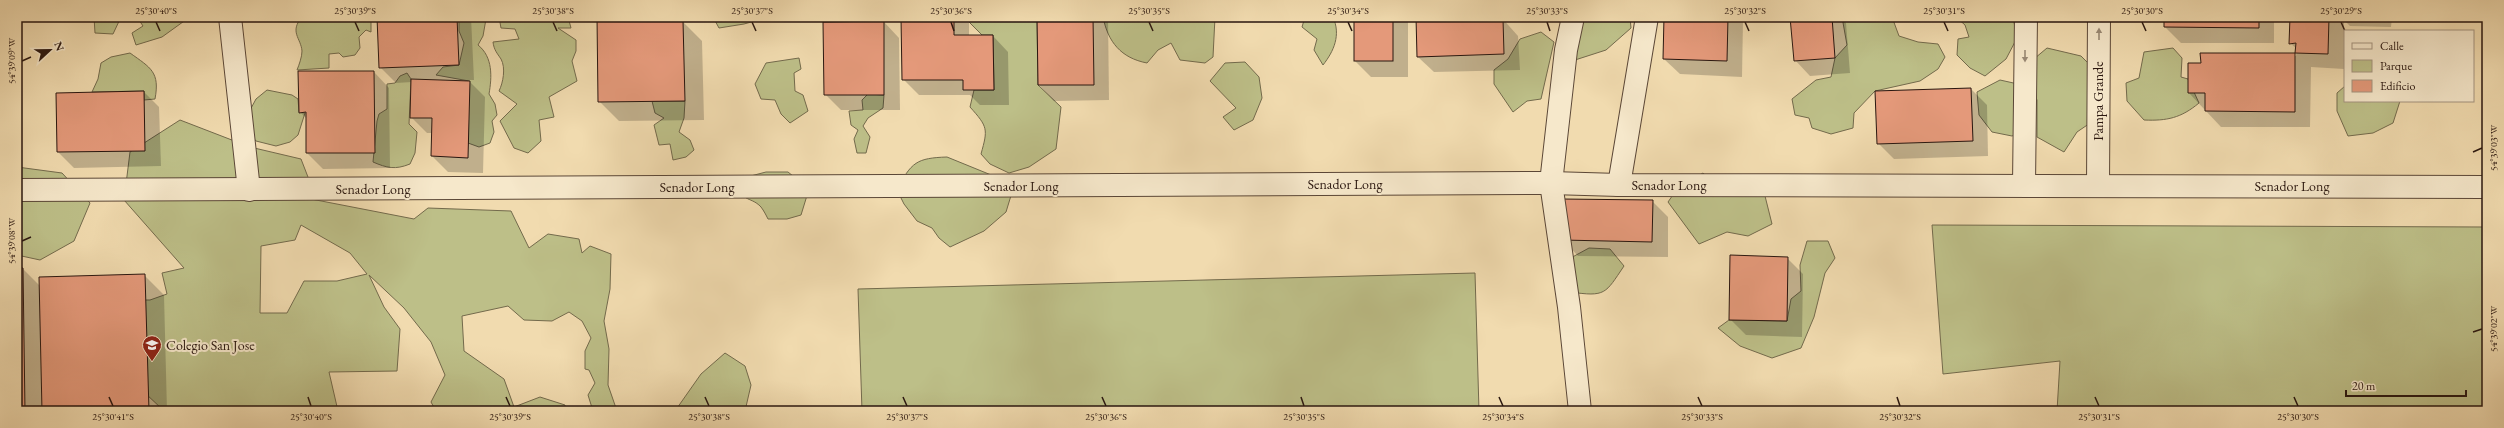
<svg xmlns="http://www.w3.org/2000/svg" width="2504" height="428" font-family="'EB Garamond',serif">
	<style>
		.green { fill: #bdbf88; stroke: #736a4c; fill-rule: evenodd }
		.shadow { fill: #0003 }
		.building { fill: #e4997a; stroke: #29160f }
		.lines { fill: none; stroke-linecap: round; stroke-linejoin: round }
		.minor-casing { stroke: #5b4737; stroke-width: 24 }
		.minor { stroke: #f6e8cb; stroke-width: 22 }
		.oneway { fill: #9a8a76 }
		.ticks { fill: none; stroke: #29160f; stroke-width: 1.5 }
		.labels { text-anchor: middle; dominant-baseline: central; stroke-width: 4; stroke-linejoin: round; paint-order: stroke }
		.street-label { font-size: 14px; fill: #29160f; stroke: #f6e8cb }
		.poi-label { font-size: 14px; fill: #29160f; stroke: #f6e8cb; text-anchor: start }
		.neatline { fill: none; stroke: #29160f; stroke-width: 1.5 }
		.ticks-label { font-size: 10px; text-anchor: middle; fill: #29160f }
	</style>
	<rect width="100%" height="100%" fill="#f1dbaf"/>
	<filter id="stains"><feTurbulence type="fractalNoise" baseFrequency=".005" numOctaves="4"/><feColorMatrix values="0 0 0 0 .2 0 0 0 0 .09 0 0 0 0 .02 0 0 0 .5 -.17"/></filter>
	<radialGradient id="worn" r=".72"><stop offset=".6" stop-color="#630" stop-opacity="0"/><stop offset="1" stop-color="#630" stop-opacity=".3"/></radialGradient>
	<g class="green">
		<path d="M94 17H121L113 34 95 33Z"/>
		<path d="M137 17H186L187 19 162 37 136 45 132 33 143 26Z"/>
		<path d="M302 17H371V32L366 30 359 37 360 48 355 55 343 57 339 53 329 54V68L297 70C299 65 302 57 302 51 301 38 289 32 302 17Z"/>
		<path d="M459 17H483L486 19 483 36 478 45C493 57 492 77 489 94L495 104 497 115 492 121 494 132 490 143 479 147 468 143 469 81 436 75 443 67 459 65 464 43 459 31Z"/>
		<path d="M499 17H568L571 28H558L576 40V51L572 61 577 81 549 97 554 117 539 120 541 141 528 153 514 148 500 121 517 104 499 91C503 83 506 68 501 59 497 53 494 50 493 42L519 39 515 29 501 28Z"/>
		<path d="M713 17H769L744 24 719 28Z"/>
		<path d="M966 17H1037L1038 85 1061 107 1056 149 1029 167 1009 173 990 164 981 154C988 129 988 127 970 107L974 90H994L993 35H982L968 21Z"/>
		<path d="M1103 17H1215L1213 57 1205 63 1180 60 1171 43 1158 50 1147 63C1121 58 1108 42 1103 17Z"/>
		<path d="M1305 17H1333C1341 35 1334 51 1323 65L1314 50 1317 39 1302 27Z"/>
		<path d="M1570 17H1630L1631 28 1606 50 1575 60Z"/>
		<path d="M1842 17H1892L1899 36 1918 42 1938 44 1945 57 1938 69 1920 81 1875 91 1854 113 1853 128 1831 134 1812 128 1809 118 1795 115 1792 99 1816 80 1831 77 1835 58 1847 45Z"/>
		<path d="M1956 17H2013L2017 38 2006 59 1985 76 1970 68 1957 55 1958 39 1969 37 1965 25Z"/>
		<path d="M1541 32 1554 42 1541 99 1527 101 1513 112 1494 84V70L1508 59 1520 39Z"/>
		<path d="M2047 48 2081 56 2093 68 2099 117 2077 132 2064 152 2037 137V100L2022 69Z"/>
		<path d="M2173 48 2182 58 2181 77 2188 79 2199 103C2181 118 2167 121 2144 120L2127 101 2126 83 2139 78 2144 52Z"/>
		<path d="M130 53C151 68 160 72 155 99L144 100V91L92 92 98 79 101 63 111 57Z"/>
		<path d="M799 58 801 69 794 73 795 91 803 95 808 111 790 123 781 114 775 100 761 99 755 84 766 63Z"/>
		<path d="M1245 62 1259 77 1262 98 1253 120 1234 130 1223 117 1236 108 1210 81 1225 63Z"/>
		<path d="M407 73 411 79 409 124 417 132 415 153 410 164C395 170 387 168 373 162L377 121 379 114 387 109V84L395 83 400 76Z"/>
		<path d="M2000 80 2018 84 2031 129 2012 136 1992 132 1979 115 1977 92Z"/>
		<path d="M2345 86V101H2400L2393 123 2373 133 2348 136 2337 111V93Z"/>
		<path d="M267 90 292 95 298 99 299 112 305 113 298 135 290 142 276 146 256 141 242 125 256 99Z"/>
		<path d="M868 94 884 95 883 108 868 118 863 126 870 137 866 153H857L854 139 858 130 851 125 849 111 863 110 862 100Z"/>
		<path d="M652 101H685L684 118 679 132 690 140 694 150 686 157 673 160 670 144 659 145 654 125 664 118 655 113Z"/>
		<path d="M180 120 250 147 301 159 313 190 311 199 414 219 428 208 511 211 529 248 548 234 579 239 582 253 590 246 611 254 610 289 604 321 609 349 608 385 617 411H593L588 395 595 383 589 370 585 369V351L591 338 582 321 569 312 552 321 524 320 508 306 462 316 464 351 504 379 514 407 540 397 565 405V411H436L431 402 445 375 431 342 404 308 369 275 384 307 400 329 397 371 329 372 338 411H242L233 409 226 411H169L162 409 145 393 123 300H150L167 294 162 273 184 268 124 200 130 152ZM301 225 350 253 367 274 337 281H304L287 313H260L261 246 295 240Z"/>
		<path d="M947 157 1001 179 1013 189 1006 212 984 231 950 247 939 238 932 228 917 221 904 204 897 190C911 162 917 158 947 157Z"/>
		<path d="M17 167 62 173 90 203 74 241 40 260 17 255Z"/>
		<path d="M766 172H788L809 189 801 215 787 219H768C766 215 764 211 761 207 750 195 738 204 743 178Z"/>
		<path d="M1703 173 1720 189 1765 196 1772 224 1748 236 1727 232 1699 244 1668 202 1677 189Z"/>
		<path d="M1932 225 2487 227V411H2057L2060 361 1943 374Z"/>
		<path d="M1807 241H1828L1835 258 1825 273 1814 317 1801 348 1772 358 1740 346 1718 328 1729 320 1787 321 1791 299 1801 291 1800 265Z"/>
		<path d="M1589 248 1610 249 1624 266C1605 294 1606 297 1570 292L1567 260Z"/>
		<path d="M1475 273 1479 411H862L858 289Z"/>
		<path d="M725 353 745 366 751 385 745 411H675L701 374Z"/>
	</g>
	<g class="shadow">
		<path d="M378 17H471L474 80H468L485 97 483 173 448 172 432 156 433 133H427L411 117 412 82 396 83 380 67Z"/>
		<path d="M480 17H574V21L482 19Z"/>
		<path d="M598 17H670V22H683L702 41 704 120 619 121 599 101Z"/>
		<path d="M902 17H969V36H993L1008 52 1009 105H980L970 95H919L903 79Z"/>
		<path d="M1038 17H1108L1109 100 1054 101 1039 85Z"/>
		<path d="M1355 17H1408V77H1371L1355 61Z"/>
		<path d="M1417 17H1501L1518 36 1520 70 1434 72 1418 57Z"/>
		<path d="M1665 17H1741L1743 20 1742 77 1680 74 1664 59Z"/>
		<path d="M1791 17H1840L1846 23 1850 73 1810 76 1795 60Z"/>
		<path d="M2165 17H2274V43H2181L2165 27Z"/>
		<path d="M2291 17 2388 19V17H2374H2392L2391 27 2350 26 2344 20V69L2311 67 2310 127H2221L2189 93 2202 64 2201 54 2296 56 2297 49 2290 43Z"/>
		<path d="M884 22 899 38 900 110H841L825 94Z"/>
		<path d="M374 72 389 88 390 168 323 169 307 153V119L300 112Z"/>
		<path d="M1971 89 1987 105 1988 156 1894 159 1878 143Z"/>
		<path d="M144 92 159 107 161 166 74 168 58 152Z"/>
		<path d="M1652 201 1668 217V257L1578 256 1563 240Z"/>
		<path d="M1787 258 1803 274 1802 337 1746 335 1730 319Z"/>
		<path d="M17 269H23L40 286 145 276 164 295 167 411H17Z"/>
	</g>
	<g class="building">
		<path d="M377 17H457L459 65 379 68Z"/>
		<path d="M597 17H652V21H683L685 101 598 102Z"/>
		<path d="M901 17H954V35H993L994 90H963V80H902Z"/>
		<path d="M1037 17H1093L1094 85H1038Z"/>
		<rect x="1354" y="17" width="39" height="44"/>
		<path d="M1416 17H1490V20L1503 19 1504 54 1417 57Z"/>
		<path d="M1664 17H1728L1727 61 1663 59Z"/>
		<path d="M1790 17H1832L1835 58 1794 61Z"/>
		<path d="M2164 17H2259V28L2164 27Z"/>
		<path d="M2290 17H2329L2328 54 2295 53 2296 43 2289 44Z"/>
		<path d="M2340 17H2383V18Z"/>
		<path d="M884 21V95H824L823 22Z"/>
		<path d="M2200 53H2295V112L2205 111V93H2188V63H2201Z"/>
		<path d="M298 71H374L375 153H306V112L299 113Z"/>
		<path d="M411 79 470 81 468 158 431 156 432 118H410Z"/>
		<path d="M1971 88 1973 141 1877 144 1875 91Z"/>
		<path d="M144 91 145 151 57 152 56 93Z"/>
		<path d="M1561 199 1653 200 1652 242 1562 240Z"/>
		<path d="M1730 255 1788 257 1787 321 1729 320Z"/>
		<path d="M17 268H23L25 411H17Z"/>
		<path d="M145 274 149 411H42L39 277Z"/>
	</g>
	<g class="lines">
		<g class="minor-casing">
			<g id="minor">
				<path d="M230 17 249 190"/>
				<path d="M1573 17 1566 50 1551 183 1569 307 1580 411"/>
				<path d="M2024 184 2026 17"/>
				<path d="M1619 185 1647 17"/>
				<path d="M2098 185 2099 17"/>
				<path d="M17 190 1551 183 1619 185 2487 187"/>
			</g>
		</g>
		<use href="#minor" class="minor"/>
	</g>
	<defs><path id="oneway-solid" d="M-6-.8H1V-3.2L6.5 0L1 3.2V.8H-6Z"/></defs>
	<g class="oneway">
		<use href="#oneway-solid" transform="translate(2099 34) rotate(-90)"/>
		<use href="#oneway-solid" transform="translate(2025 56) rotate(90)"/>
	</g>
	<path class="ticks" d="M156 22 160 31M355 22 359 31M553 22 557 31M752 22 756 31M951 22 954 31M1149 22 1153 31M1348 22 1352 31M1547 22 1550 31M1745 22 1749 31M1944 22 1948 31M2142 22 2146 31M2341 22 2345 31M22 61 31 57M2473 152 2482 148M22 241 31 237M2473 332 2482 329M109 397 113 406M308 397 311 406M506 397 510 406M705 397 709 406M903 397 907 406M1102 397 1106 406M1301 397 1304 406M1499 397 1503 406M1698 397 1702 406M1897 397 1900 406M2095 397 2099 406M2294 397 2298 406"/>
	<defs>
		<g id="school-pin" transform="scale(1)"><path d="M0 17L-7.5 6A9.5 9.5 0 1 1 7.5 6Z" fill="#8f2418" stroke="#f6e8cb"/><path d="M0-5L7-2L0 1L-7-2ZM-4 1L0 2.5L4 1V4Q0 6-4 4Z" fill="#fff"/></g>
	</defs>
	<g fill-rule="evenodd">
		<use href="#school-pin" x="152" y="345"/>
	</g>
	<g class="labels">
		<g class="street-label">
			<text transform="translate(2098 101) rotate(-90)">Pampa Grande</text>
			<text x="1345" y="184">Senador Long</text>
			<text x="1669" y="185">Senador Long</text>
			<text x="1021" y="186">Senador Long</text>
			<text x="2292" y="186">Senador Long</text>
			<text x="697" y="187">Senador Long</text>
			<text x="373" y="189">Senador Long</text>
		</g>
		<g class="poi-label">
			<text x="166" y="345">Colegio San Jose</text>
		</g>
	</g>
	<rect width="2504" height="428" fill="none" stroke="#f1dbaf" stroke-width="44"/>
	<rect x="2344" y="30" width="130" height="72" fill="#f6e8cb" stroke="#a49480"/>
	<rect x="2352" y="43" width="20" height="6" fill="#f6e8cb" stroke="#a49480"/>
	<text x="2380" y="50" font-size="12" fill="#29160f">Calle</text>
	<rect x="2352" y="60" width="20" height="12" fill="#bdbf88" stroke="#a49480"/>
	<text x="2380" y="70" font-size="12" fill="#29160f">Parque</text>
	<rect x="2352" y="80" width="20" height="12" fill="#e4997a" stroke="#a49480"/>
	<text x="2380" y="90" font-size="12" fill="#29160f">Edificio</text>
	<g transform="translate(50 50) rotate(68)" stroke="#f6e8cb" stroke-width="3" paint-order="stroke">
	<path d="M0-3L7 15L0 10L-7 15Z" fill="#29160f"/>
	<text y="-6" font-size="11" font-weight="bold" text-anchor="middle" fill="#29160f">N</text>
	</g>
	<path d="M2346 390v6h120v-6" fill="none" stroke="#29160f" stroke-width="2"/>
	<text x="2352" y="390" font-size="12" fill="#29160f" stroke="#f6e8cb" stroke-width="3" paint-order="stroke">20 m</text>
	<rect x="22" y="22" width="2460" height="384" class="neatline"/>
	<g class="ticks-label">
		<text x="156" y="14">25°30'40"S</text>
		<text x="355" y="14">25°30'39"S</text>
		<text x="553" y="14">25°30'38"S</text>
		<text x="752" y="14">25°30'37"S</text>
		<text x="951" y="14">25°30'36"S</text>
		<text x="1149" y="14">25°30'35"S</text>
		<text x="1348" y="14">25°30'34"S</text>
		<text x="1547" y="14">25°30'33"S</text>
		<text x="1745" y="14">25°30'32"S</text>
		<text x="1944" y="14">25°30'31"S</text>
		<text x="2142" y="14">25°30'30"S</text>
		<text x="2341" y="14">25°30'29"S</text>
		<text transform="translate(11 61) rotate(-90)" y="4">54°39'09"W</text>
		<text transform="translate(2493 148) rotate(-90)" y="4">54°39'03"W</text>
		<text transform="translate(11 241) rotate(-90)" y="4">54°39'08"W</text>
		<text transform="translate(2493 329) rotate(-90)" y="4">54°39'02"W</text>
		<text x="113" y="420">25°30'41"S</text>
		<text x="311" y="420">25°30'40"S</text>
		<text x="510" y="420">25°30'39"S</text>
		<text x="709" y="420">25°30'38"S</text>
		<text x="907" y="420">25°30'37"S</text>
		<text x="1106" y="420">25°30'36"S</text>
		<text x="1304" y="420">25°30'35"S</text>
		<text x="1503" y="420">25°30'34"S</text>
		<text x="1702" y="420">25°30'33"S</text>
		<text x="1900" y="420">25°30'32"S</text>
		<text x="2099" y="420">25°30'31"S</text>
		<text x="2298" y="420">25°30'30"S</text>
	</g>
	<rect width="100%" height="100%" filter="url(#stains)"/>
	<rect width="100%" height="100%" fill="url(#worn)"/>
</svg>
